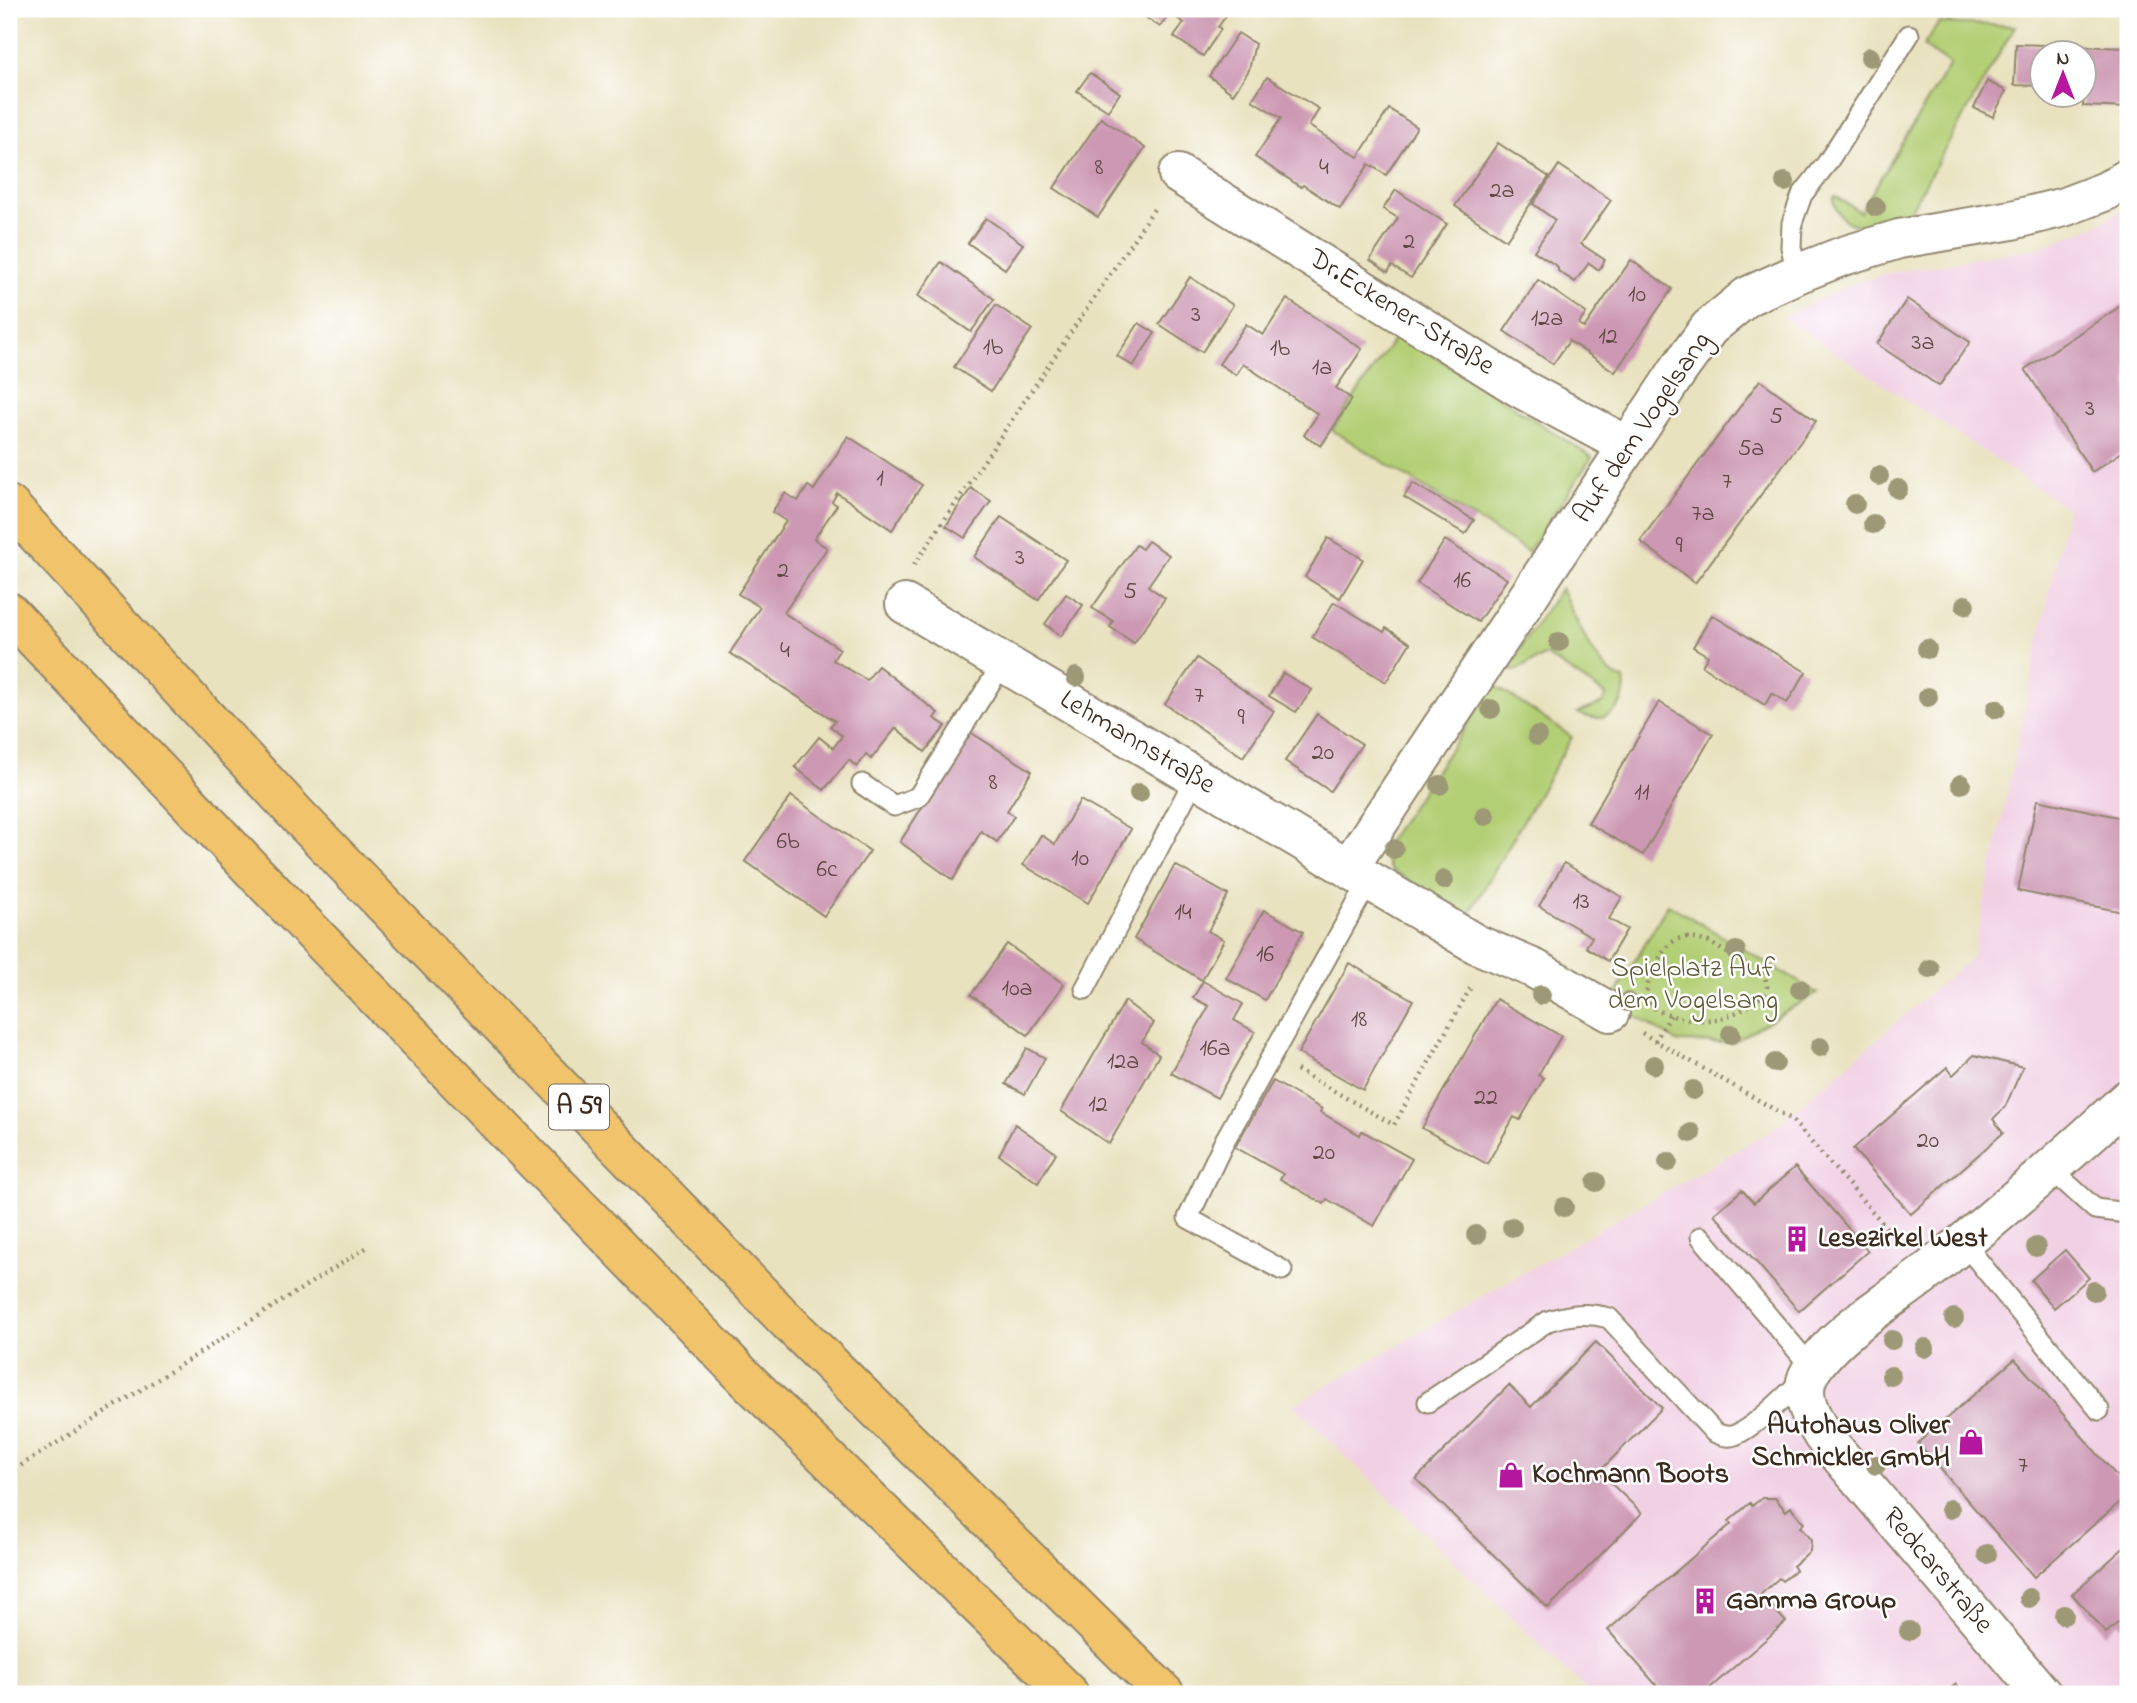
<svg xmlns="http://www.w3.org/2000/svg" width="2137" height="1703" font-family="'Indie Flower',sans-serif">
	<style>
		.built { fill: #f1d0e4 }
		.green { fill: #b3cf75; stroke: #777c4a; stroke-width: 2 }
		.building { fill: #cc98b3 }
		.lines { fill: none; stroke-linecap: round; stroke-linejoin: round }
		.service-casing { stroke: #92866e; stroke-width: 23 }
		.minor-casing { stroke: #92866e; stroke-width: 42 }
		.motorway-casing { stroke: #92866e; stroke-width: 42 }
		.path { stroke: #92866e; stroke-width: 4.5; stroke-dasharray: 2 5; stroke-linecap: butt }
		.service { stroke: #fff; stroke-width: 19 }
		.minor { stroke: #fff; stroke-width: 38 }
		.motorway { stroke: #f1c36a; stroke-width: 38 }
		.tree { fill: #9d9875 }
		.labels { text-anchor: middle; dominant-baseline: central; stroke-width: 5; stroke-linejoin: round; paint-order: stroke }
		.number-label { font-size: 24px; fill: #5f4643 }
		.shield { fill: #fff; stroke: #766a62; stroke-width: 2 }
		.shield-label { font-size: 26px; font-weight: bold; fill: #3b2a1e }
		.street-label { font-size: 28px; fill: #3b2a1e; stroke: #fff }
		.park-label { font-size: 28px; fill: #5f5c38; stroke: #fff }
		.poi-label { font-size: 28px; font-weight: bold; fill: #3b2a1e; stroke: #fff; text-anchor: start }
	</style>
	<rect width="100%" height="100%" fill="#fff"/>
	<filter id="ink" filterUnits="userSpaceOnUse"><feTurbulence type="fractalNoise" baseFrequency=".0143" numOctaves="2"/><feDisplacementMap in="SourceGraphic" scale="14" xChannelSelector="R" yChannelSelector="G"/><feConvolveMatrix kernelMatrix="1 2 1 2 8 2 1 2 1" color-interpolation-filters="sRGB"/></filter>
	<filter id="wash" filterUnits="userSpaceOnUse"><feTurbulence type="fractalNoise" baseFrequency=".00686" numOctaves="4" result="noise"/><feDisplacementMap in="SourceGraphic" scale="28" xChannelSelector="R" yChannelSelector="G"/><feGaussianBlur stdDeviation="1.57" result="paint"/><feColorMatrix in="noise" values="0 0 0 0 0 0 0 0 0 0 0 0 0 0 0 0 0 1.4 0 .05"/><feComposite in="paint" operator="in"/></filter>
	<g filter="url(#wash)">
		<rect width="100%" height="100%" fill="#e9e2bf"/>
		<path class="built" d="M2128 205V1694H1590L1293 1405 1771 1131 1973 956 2067 508 1783 317 1844 287 1889 273 2038 248 2099 224Z"/>
		<g class="green">
			<path d="M1939 23 2015 26 1907 216C1880 223 1843 239 1833 200L1835 196 1860 212 1950 64 1923 46Z"/>
			<path d="M1398 333 1592 457 1528 552 1332 430Z"/>
			<path d="M1561 588C1571 609 1600 679 1624 679 1629 708 1604 728 1578 713L1603 703 1606 695 1546 655 1514 671 1508 666Z"/>
			<path d="M1494 685 1572 737 1468 916 1390 869 1382 850Z"/>
			<path d="M1668 904 1817 993 1731 1043 1678 1042 1611 1002Z"/>
		</g>
		<g id="blocks">
			<g class="building">
				<path d="M1133 9H1235L1230 15 1228 13 1218 27 1221 29 1203 56 1174 37 1184 23 1170 13 1160 27Z"/>
				<path d="M1238 33 1255 44 1249 70 1233 94 1209 76Z"/>
				<path d="M2016 44 2128 48V108L2083 106 2084 52H2042V86L2014 85Z"/>
				<path d="M1090 73 1120 93 1108 111 1077 91Z"/>
				<path d="M1267 77 1319 109 1309 126 1358 157 1389 109 1417 127 1386 175 1369 164 1340 209 1303 185 1301 187 1255 157 1281 118 1252 100Z"/>
				<path d="M1987 81 2006 91 1993 117 1974 108Z"/>
				<path d="M1101 118 1145 148 1098 217 1054 188Z"/>
				<path d="M1498 143 1549 177 1506 240 1455 206Z"/>
				<path d="M1559 165 1611 200 1581 244 1605 260 1599 270 1589 263 1575 282 1558 271V267L1534 251 1555 220 1533 204Z"/>
				<path d="M1396 190 1447 224 1411 278 1392 266 1388 272 1370 260 1398 218 1383 209Z"/>
				<path d="M986 218 1023 244 1005 269 968 243Z"/>
				<path d="M1631 260 1672 289 1615 372 1569 341 1553 364 1504 331 1538 280 1586 313 1579 324 1584 328Z"/>
				<path d="M941 262 994 299 971 332 918 296Z"/>
				<path d="M1190 277 1233 305 1202 352 1159 324Z"/>
				<path d="M1287 299 1362 349 1336 388 1352 399 1321 446 1304 435 1318 414 1243 364 1236 375 1219 364 1246 324 1263 335Z"/>
				<path d="M1907 299 1970 342 1939 386 1877 344Z"/>
				<path d="M2128 301V448L2092 472 2025 369Z"/>
				<path d="M996 305 1032 329 991 391 954 367Z"/>
				<path d="M1139 323 1155 333 1133 366 1117 356Z"/>
				<path d="M1760 380 1816 421 1695 583 1640 541Z"/>
				<path d="M848 436 922 485 892 530 837 493 832 502 837 505 814 539 827 548 784 613 840 649 833 660 867 680 878 666 938 713 934 718 946 726 925 752 896 728 871 759 866 754 857 767 849 760 824 790 795 767 819 737 833 748 842 736 830 726 835 721 730 653 760 607 738 594 786 521 772 512 785 493 798 501 808 486 814 490Z"/>
				<path d="M1413 483 1474 520 1465 534 1404 497Z"/>
				<path d="M971 488 991 501 965 538 946 526Z"/>
				<path d="M1001 517 1066 560 1038 600 974 557Z"/>
				<path d="M1328 538 1363 559 1340 598 1305 577Z"/>
				<path d="M1445 540 1507 579 1478 622 1417 583Z"/>
				<path d="M1148 541 1169 555 1148 586 1165 598 1134 643 1110 627 1113 621 1092 608 1136 545 1142 549Z"/>
				<path d="M1066 594 1083 605 1061 636 1045 624Z"/>
				<path d="M1334 602 1384 632 1386 628 1410 643 1386 682 1312 637Z"/>
				<path d="M1712 615 1806 672 1787 703 1772 693 1765 705 1702 666 1708 656 1693 647Z"/>
				<path d="M1197 658 1274 711 1243 757 1165 704Z"/>
				<path d="M1283 673 1312 690 1296 712 1269 696Z"/>
				<path d="M1659 702 1713 734 1643 855 1588 823Z"/>
				<path d="M1317 714 1362 744 1330 791 1285 761Z"/>
				<path d="M970 732 1032 771 1007 811 1014 816 997 842 981 831 953 880 900 842Z"/>
				<path d="M791 796 870 851 824 916 745 861Z"/>
				<path d="M1080 800 1131 829 1088 903 1023 865 1041 835 1055 844Z"/>
				<path d="M2037 800 2128 819V913L2018 891Z"/>
				<path d="M1564 863 1622 897 1609 919 1627 929 1608 961 1586 947 1592 937 1539 906Z"/>
				<path d="M1175 865 1228 895 1208 931 1224 940 1202 980 1134 939Z"/>
				<path d="M1264 910 1303 932 1265 1000 1226 978Z"/>
				<path d="M1007 944 1064 984 1028 1035 971 995Z"/>
				<path d="M1349 963 1413 1000 1363 1090 1298 1053Z"/>
				<path d="M1203 981 1243 1004 1234 1020 1255 1032 1217 1098 1171 1073 1209 1006 1193 998Z"/>
				<path d="M1496 999 1561 1036 1538 1075 1544 1078 1520 1120 1514 1117 1487 1164 1422 1128Z"/>
				<path d="M1125 1001 1154 1023 1142 1042 1159 1055 1109 1144 1061 1111Z"/>
				<path d="M1027 1048 1045 1058 1025 1094 1006 1084Z"/>
				<path d="M1974 1055 2023 1067 2005 1107 1993 1119 2003 1133 1911 1214 1853 1149 1947 1067 1953 1075Z"/>
				<path d="M1273 1081 1322 1109 1320 1112 1360 1135 1362 1131 1412 1159 1374 1226 1327 1199 1324 1204 1280 1179 1283 1174 1235 1147Z"/>
				<path d="M1015 1124 1056 1153 1038 1183 999 1155Z"/>
				<path d="M1795 1167 1868 1251 1799 1311 1714 1214 1742 1190 1754 1203Z"/>
				<path d="M2065 1250 2089 1278 2054 1308 2031 1280Z"/>
				<path d="M1596 1342 1662 1408 1599 1472 1642 1513 1548 1608 1416 1479 1509 1385 1531 1407Z"/>
				<path d="M2015 1359 2128 1489V1495L2034 1577 1918 1443Z"/>
				<path d="M1762 1498H1775L1786 1511 1791 1507 1804 1523 1800 1527 1811 1540 1810 1551 1793 1566 1796 1570 1782 1581 1779 1578 1761 1594 1786 1622 1703 1694H1664L1608 1630 1731 1524 1729 1521 1750 1503 1752 1506Z"/>
				<path d="M2128 1544V1633L2119 1622 2106 1633 2072 1594Z"/>
				<path d="M1956 1684 1965 1694H1945Z"/>
			</g>
		</g>
	</g>
	<g filter="url(#ink)">
		<use href="#blocks" fill-opacity="0" stroke="#92866e" stroke-width="2"/>
		<g class="lines">
			<g class="service-casing">
				<g id="service">
					<path d="M1797 274 1791 247 1792 223 1802 195 1827 163 1909 35"/>
					<path d="M862 784 894 806 918 797 1003 663"/>
					<path d="M1085 989 1195 778"/>
					<path d="M2051 1169 2095 1209 2119 1212 2128 1210"/>
					<path d="M1701 1237 1813 1369"/>
					<path d="M1963 1242 2099 1410"/>
					<path d="M1282 1270 1188 1218 1225 1140 1369 881"/>
					<path d="M1428 1402 1548 1321C1570 1314 1587 1312 1609 1318L1714 1432C1720 1435 1728 1438 1735 1435 1755 1427 1788 1394 1804 1378"/>
				</g>
			</g>
			<g class="minor-casing">
				<g id="minor">
					<path d="M1178 174 1520 388 1628 446"/>
					<path d="M905 604 1476 944 1535 969 1610 1012"/>
					<path d="M1349 867 1679 369 1709 328 1748 296 1797 274 1843 256 1899 239 2012 220 2064 207 2106 191 2128 178"/>
					<path d="M2042 1694 1823 1436C1812 1418 1797 1394 1810 1372 1836 1331 1889 1302 1927 1272 1996 1217 2063 1159 2128 1099"/>
				</g>
			</g>
			<g class="motorway-casing">
				<g id="motorway">
					<path d="M9 505 298 816 788 1322 1165 1694"/>
					<path d="M9 612 258 876 749 1382 1069 1694"/>
				</g>
			</g>
			<g class="path">
				<path d="M914 565 1156 206"/>
				<path d="M1687 937 1709 942 1765 976 1767 987 1765 993C1738 1018 1705 1027 1670 1015 1662 1012 1651 1009 1648 1001 1641 986 1662 947 1676 940 1679 938 1683 938 1687 937Z"/>
				<path d="M1642 1033 1791 1119 1900 1243"/>
				<path d="M1655 1041 1671 1015"/>
				<path d="M1297 1070 1394 1125 1472 985"/>
				<path d="M9 1473 366 1248"/>
			</g>
			<use href="#service" class="service"/>
			<use href="#minor" class="minor"/>
			<use href="#motorway" class="motorway"/>
		</g>
		<g class="tree">
			<circle cx="1870" cy="57" r="10"/>
			<circle cx="1785" cy="182" r="10"/>
			<circle cx="1876" cy="207" r="10"/>
			<circle cx="1879" cy="476" r="10"/>
			<circle cx="1898" cy="489" r="10"/>
			<circle cx="1855" cy="504" r="10"/>
			<circle cx="1873" cy="524" r="10"/>
			<circle cx="1965" cy="605" r="10"/>
			<circle cx="1559" cy="642" r="10"/>
			<circle cx="1927" cy="649" r="10"/>
			<circle cx="1076" cy="677" r="10"/>
			<circle cx="1928" cy="697" r="10"/>
			<circle cx="1491" cy="709" r="10"/>
			<circle cx="1996" cy="709" r="10"/>
			<circle cx="1537" cy="736" r="10"/>
			<circle cx="1961" cy="784" r="10"/>
			<circle cx="1440" cy="785" r="10"/>
			<circle cx="1139" cy="793" r="10"/>
			<circle cx="1485" cy="816" r="10"/>
			<circle cx="1394" cy="849" r="10"/>
			<circle cx="1444" cy="880" r="10"/>
			<circle cx="1736" cy="951" r="10"/>
			<circle cx="1930" cy="969" r="10"/>
			<circle cx="1800" cy="989" r="10"/>
			<circle cx="1541" cy="995" r="10"/>
			<circle cx="1627" cy="1002" r="10"/>
			<circle cx="1731" cy="1034" r="10"/>
			<circle cx="1820" cy="1047" r="10"/>
			<circle cx="1775" cy="1063" r="10"/>
			<circle cx="1654" cy="1065" r="10"/>
			<circle cx="1693" cy="1090" r="10"/>
			<circle cx="1691" cy="1133" r="10"/>
			<circle cx="1668" cy="1162" r="10"/>
			<circle cx="1596" cy="1182" r="10"/>
			<circle cx="1564" cy="1207" r="10"/>
			<circle cx="1512" cy="1227" r="10"/>
			<circle cx="1476" cy="1235" r="10"/>
			<circle cx="2036" cy="1247" r="10"/>
			<circle cx="2094" cy="1291" r="10"/>
			<circle cx="1954" cy="1318" r="10"/>
			<circle cx="1892" cy="1340" r="10"/>
			<circle cx="1925" cy="1348" r="10"/>
			<circle cx="1891" cy="1376" r="10"/>
			<circle cx="1876" cy="1465" r="10"/>
			<circle cx="1950" cy="1509" r="10"/>
			<circle cx="1987" cy="1554" r="10"/>
			<circle cx="2029" cy="1598" r="10"/>
			<circle cx="2064" cy="1615" r="10"/>
			<circle cx="1909" cy="1631" r="10"/>
		</g>
	</g>
	<defs>
		<g id="building-bare" transform="scale(2.1)"><path d="M-4-6H4V6H1V3H-1V6H-4ZM-2.5-4.3h1.7v1.8h-1.7ZM.8-4.3h1.7v1.8H.8ZM-2.5-1h1.7V.8h-1.7ZM.8-1h1.7V.8H.8Z" fill="#b5179e" stroke="#fff" stroke-width="2.5" paint-order="stroke"/></g>
		<g id="shop-bare" transform="scale(2.1)"><path d="M-5-2.5h2.3a2.7 3.5 0 0 1 5.4 0H5L5.5 6h-11ZM-1.5-2.5h3a1.5 2.3 0 0 0-3 0Z" fill="#b5179e" stroke="#fff" stroke-width="2.5" paint-order="stroke"/></g>
	</defs>
	<g fill-rule="evenodd">
		<use href="#building-bare" x="1797" y="1239"/>
		<use href="#shop-bare" x="1971" y="1442"/>
		<use href="#shop-bare" x="1511" y="1475"/>
		<use href="#building-bare" x="1705" y="1601"/>
	</g>
	<g class="labels">
		<g class="number-label">
			<text x="1099" y="168">8</text>
			<text x="1324" y="168">4</text>
			<text x="1502" y="191">2a</text>
			<text x="1409" y="242">2</text>
			<text x="1637" y="295">10</text>
			<text x="1196" y="315">3</text>
			<text x="1547" y="319">12a</text>
			<text x="1608" y="337">12</text>
			<text x="1923" y="343">3a</text>
			<text x="993" y="348">1b</text>
			<text x="1280" y="349">1b</text>
			<text x="1322" y="368">1a</text>
			<text x="2090" y="409">3</text>
			<text x="1776" y="417">5</text>
			<text x="1751" y="449">5a</text>
			<text x="880" y="479">1</text>
			<text x="1727" y="482">7</text>
			<text x="1703" y="514">7a</text>
			<text x="1679" y="546">9</text>
			<text x="1020" y="558">3</text>
			<text x="783" y="571">2</text>
			<text x="1462" y="581">16</text>
			<text x="1130" y="592">5</text>
			<text x="785" y="651">4</text>
			<text x="1199" y="696">7</text>
			<text x="1241" y="718">9</text>
			<text x="1323" y="753">20</text>
			<text x="993" y="783">8</text>
			<text x="1642" y="793">11</text>
			<text x="788" y="842">6b</text>
			<text x="1080" y="859">10</text>
			<text x="827" y="870">6c</text>
			<text x="1581" y="902">13</text>
			<text x="1183" y="913">14</text>
			<text x="1265" y="955">16</text>
			<text x="1017" y="989">10a</text>
			<text x="1359" y="1020">18</text>
			<text x="1215" y="1049">16a</text>
			<text x="1123" y="1062">12a</text>
			<text x="1486" y="1098">22</text>
			<text x="1098" y="1105">12</text>
			<text x="1928" y="1141">20</text>
			<text x="1324" y="1153">20</text>
			<text x="2023" y="1466">7</text>
		</g>
		<rect class="shield" x="549" y="1084.5" width="60" height="45" rx="5"/>
		<g class="shield-label">
			<text x="579" y="1107">A 59</text>
		</g>
		<g class="street-label">
			<text transform="translate(1401 313) rotate(32)">Dr.Eckener-Straße</text>
			<text transform="translate(1643 428) rotate(-56)">Auf dem Vogelsang</text>
			<text transform="translate(1137 743) rotate(31)">Lehmannstraße</text>
			<text transform="translate(1937 1571) rotate(50)">Redcarstraße</text>
		</g>
		<g class="park-label">
			<text x="1693" y="969">Spielplatz Auf<tspan x="1693" dy="32">dem Vogelsang</tspan></text>
		</g>
		<g class="poi-label">
			<text x="1818" y="1239">Lesezirkel West</text>
			<text x="1950" y="1426" text-anchor="end">Autohaus Oliver<tspan x="1950" dy="32">Schmickler GmbH</tspan></text>
			<text x="1532" y="1475">Kochmann Boots</text>
			<text x="1726" y="1601">Gamma Group</text>
		</g>
	</g>
	<rect width="2137" height="1703" fill="none" stroke="#fff" stroke-width="35"/>
	<g transform="translate(2063 74)"><circle r="33" fill="#ffffff" stroke="#b1aaa5" stroke-width="2"/>
	<path d="M0-5L12 26L0 18L-12 26Z" fill="#b5179e"/>
	<text y="-10" font-size="19" font-weight="bold" text-anchor="middle" fill="#3b2a1e">N</text>
	</g>
</svg>
